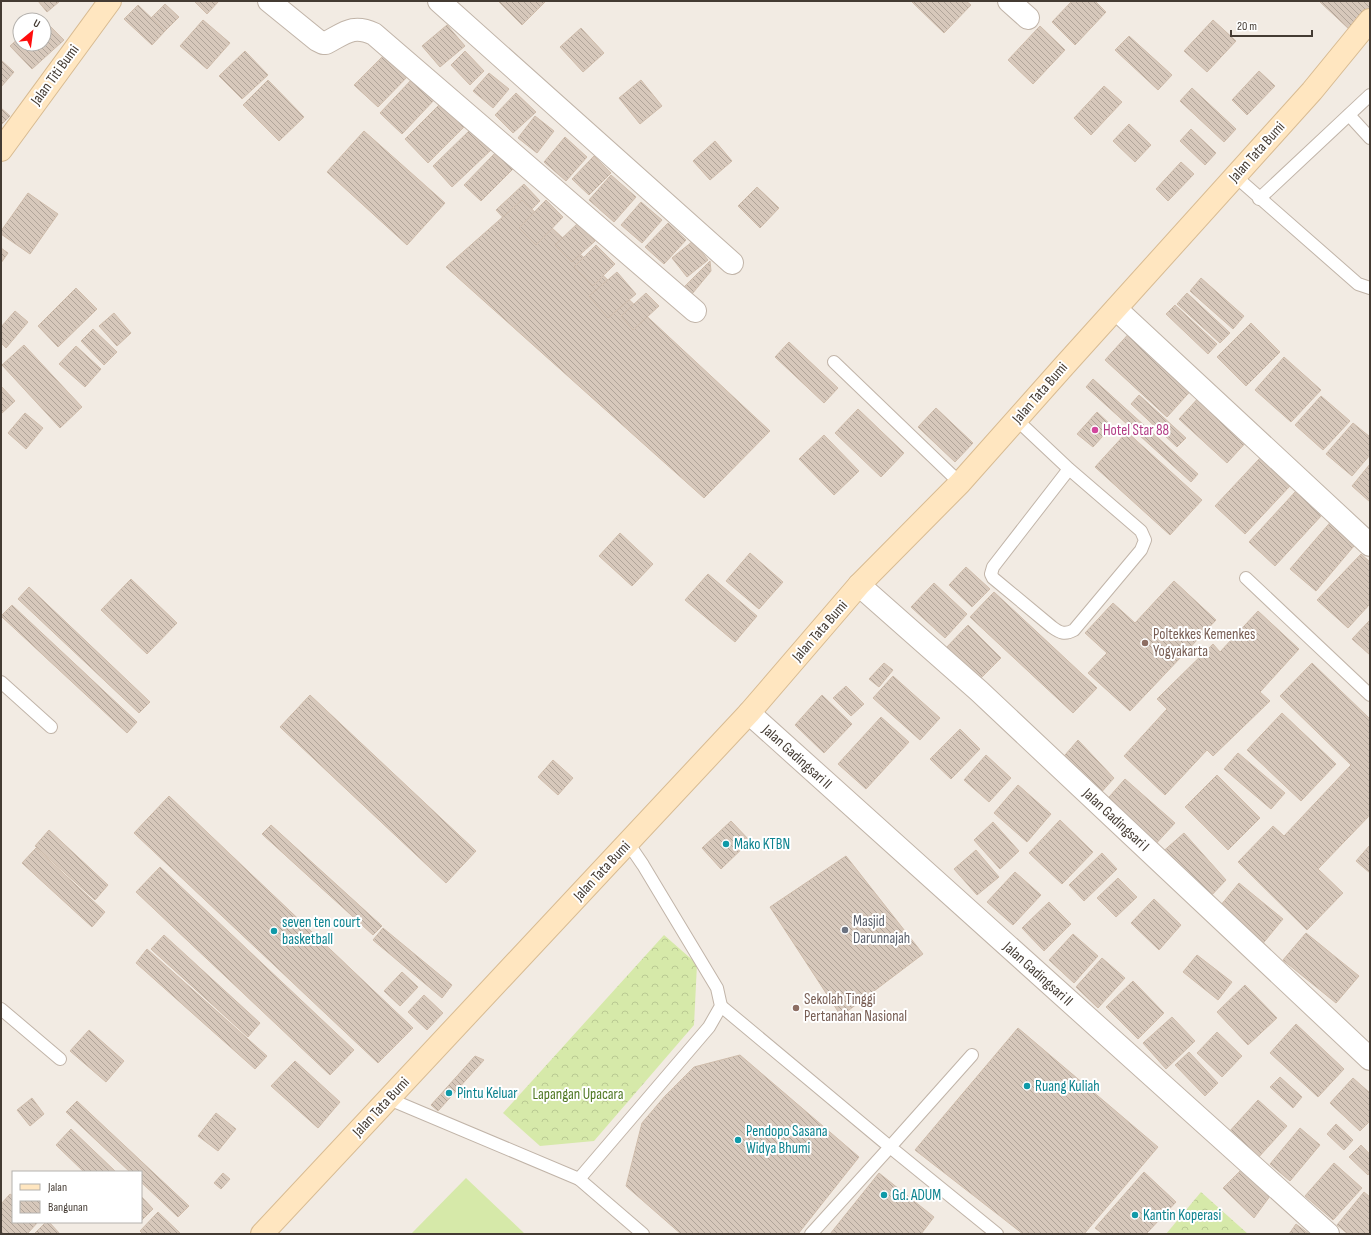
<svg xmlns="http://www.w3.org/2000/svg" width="1371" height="1235" font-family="'Sofia Sans Condensed',sans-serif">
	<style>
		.grass { fill: #d6e9a9 }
		.forest { fill: url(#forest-crowns) }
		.building { fill: url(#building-back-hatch); stroke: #cfbcab }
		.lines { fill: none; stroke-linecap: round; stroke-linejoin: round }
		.lane-casing { stroke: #c1b4a8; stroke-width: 14 }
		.street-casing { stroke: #c1b4a8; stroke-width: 24 }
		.secondary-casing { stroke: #d8bb92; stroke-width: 24 }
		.lane { stroke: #fff; stroke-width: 12 }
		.street { stroke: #fff; stroke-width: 22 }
		.secondary { stroke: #ffe6c0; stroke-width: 22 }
		.hotel-dot { fill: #d1479c; stroke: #fff; stroke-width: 1.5 }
		.education-dot { fill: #8d6e63; stroke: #fff; stroke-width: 1.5 }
		.culture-dot { fill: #0f9aa8; stroke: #fff; stroke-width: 1.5 }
		.worship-dot { fill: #6b7280; stroke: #fff; stroke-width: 1.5 }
		.labels { text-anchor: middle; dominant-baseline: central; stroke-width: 4; stroke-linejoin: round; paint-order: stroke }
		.street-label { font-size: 15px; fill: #443b33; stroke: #fff }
		.hotel-label { font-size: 15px; fill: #b23c85; stroke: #fff; text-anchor: start }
		.education-label { font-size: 15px; fill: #785e54; stroke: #fff; text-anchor: start }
		.culture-label { font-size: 15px; fill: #0d838f; stroke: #fff; text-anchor: start }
		.worship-label { font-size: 15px; fill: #5b616d; stroke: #fff; text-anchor: start }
		.park-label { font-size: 15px; fill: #507824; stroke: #fff }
	</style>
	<defs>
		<pattern id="forest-crowns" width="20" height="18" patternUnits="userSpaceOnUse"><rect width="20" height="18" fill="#d6e9a9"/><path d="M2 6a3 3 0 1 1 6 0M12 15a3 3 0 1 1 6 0" fill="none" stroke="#b9c992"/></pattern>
		<pattern id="building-back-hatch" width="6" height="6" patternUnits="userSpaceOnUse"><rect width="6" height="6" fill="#d7c8bb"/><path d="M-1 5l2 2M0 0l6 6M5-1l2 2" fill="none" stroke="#b0a499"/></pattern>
	</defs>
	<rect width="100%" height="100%" fill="#f2ebe3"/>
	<path class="grass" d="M466 1178 525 1234H411Z"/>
	<g class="forest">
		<path d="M664 935 697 964 694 1025 594 1141 540 1146 503 1113Z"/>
		<path d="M1201 1192 1248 1234H1166Z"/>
	</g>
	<g class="building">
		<path d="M38 1H60L47 12Z"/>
		<path d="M194 1H219L207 14Z"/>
		<path d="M498 1H546L522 25Z"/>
		<path d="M911 1H966L971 5 944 33Z"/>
		<path d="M1072 1H1095L1106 12 1075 45 1052 22Z"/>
		<path d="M1319 1H1370V11L1351 31Z"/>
		<path d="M165 4 179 17 165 31 151 18Z"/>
		<path d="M138 5 165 31 152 45 124 19Z"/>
		<path d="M41 17 64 40 32 69 10 46 20 37V44H44V20H38Z"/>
		<path d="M203 20 230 43 207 69 180 46Z"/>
		<path d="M1213 20 1236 41 1207 72 1184 51Z"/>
		<path d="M447 25 465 46 440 67 422 46Z"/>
		<path d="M1040 26 1065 50 1033 84 1008 60Z"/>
		<path d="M581 28 604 53 583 72 560 47Z"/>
		<path d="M1129 36 1172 75 1158 90 1115 50Z"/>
		<path d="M245 51 268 75 242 99 219 76Z"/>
		<path d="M465 51 484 71 470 85 451 65Z"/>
		<path d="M387 52 410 74 378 107 354 85Z"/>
		<path d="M1 60 14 72 1 87Z"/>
		<path d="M1259 71 1275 86 1247 115 1232 100Z"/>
		<path d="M489 73 509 89 493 108 473 91Z"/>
		<path d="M414 77 436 98 402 134 380 113Z"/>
		<path d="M268 80 304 117 279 141 243 105Z"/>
		<path d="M641 80 662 106 640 124 619 98Z"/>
		<path d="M1104 86 1122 102 1091 135 1074 118Z"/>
		<path d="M1192 88 1236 129 1224 142 1180 101Z"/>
		<path d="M516 93 536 112 513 133 495 115Z"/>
		<path d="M441 103 465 126 428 163 405 139Z"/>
		<path d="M1 108 10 116 1 125Z"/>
		<path d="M535 116 554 131 537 153 518 138Z"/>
		<path d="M1129 124 1151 145 1135 162 1113 141Z"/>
		<path d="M471 129 491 150 452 187 433 166Z"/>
		<path d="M1191 129 1216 153 1205 165 1180 141Z"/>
		<path d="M364 131 445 203 407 245 327 172Z"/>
		<path d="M565 137 587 157 566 181 544 162Z"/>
		<path d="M715 141 732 161 710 180 693 161Z"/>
		<path d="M498 150 515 167 481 201 464 185Z"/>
		<path d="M594 156 611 173 589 195 572 179Z"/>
		<path d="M1181 162 1194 174 1168 201 1156 189Z"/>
		<path d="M611 175 636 197 614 222 589 200Z"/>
		<path d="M524 184 540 201 513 228 496 210Z"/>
		<path d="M757 187 779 208 760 228 738 206Z"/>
		<path d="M28 193 58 214 30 254 1 234V231Z"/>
		<path d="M522 200 770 431 704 498 446 267Z"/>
		<path d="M546 200 563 217 536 245 519 228Z"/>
		<path d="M641 202 662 220 642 243 621 225Z"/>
		<path d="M578 223 595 241 572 262 555 245Z"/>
		<path d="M668 223 686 240 664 264 645 247Z"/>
		<path d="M693 241 708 260 687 277 672 258Z"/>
		<path d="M596 245 615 264 593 286 574 267Z"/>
		<path d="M1 248 8 253 1 263Z"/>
		<path d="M710 261 711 271 692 294 684 287Z"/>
		<path d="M617 272 636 294 608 318 589 296Z"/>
		<path d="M1201 278 1244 316 1233 329 1190 291Z"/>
		<path d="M76 288 97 309 58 347 38 326Z"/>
		<path d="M646 293 659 306 633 330 621 316Z"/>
		<path d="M1187 293 1230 333 1220 343 1177 304Z"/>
		<path d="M1175 305 1217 344 1208 354 1166 314Z"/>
		<path d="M15 311 28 322 6 348 1 343V327Z"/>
		<path d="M114 313 131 333 117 346 99 326Z"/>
		<path d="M1251 323 1280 352 1246 386 1217 357Z"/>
		<path d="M93 329 117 352 104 365 81 341Z"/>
		<path d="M1133 329 1195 386 1167 417 1105 360Z"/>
		<path d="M789 342 838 388 824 403 775 357Z"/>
		<path d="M24 345 82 407 60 428 2 365Z"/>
		<path d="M76 346 101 369 85 387 59 364Z"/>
		<path d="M1284 357 1321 390 1291 422 1255 390Z"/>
		<path d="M1093 379 1198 474 1191 482 1086 387Z"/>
		<path d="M1 386 15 401 1 414Z"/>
		<path d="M1202 394 1250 438 1227 463 1179 419Z"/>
		<path d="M1139 395 1186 438 1177 447 1131 404Z"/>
		<path d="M1321 396 1350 421 1323 450 1295 425Z"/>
		<path d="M936 408 973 443 955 462 918 427Z"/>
		<path d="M858 409 904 453 881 477 835 433Z"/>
		<path d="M1097 412 1112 426 1093 447 1077 434Z"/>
		<path d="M25 413 43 428 26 449 8 433Z"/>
		<path d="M1353 423 1370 437V455L1352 476 1326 454Z"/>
		<path d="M1127 432 1202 500 1170 535 1095 467Z"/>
		<path d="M824 435 859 471 834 495 799 459Z"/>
		<path d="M1260 458 1290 486 1245 534 1215 506Z"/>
		<path d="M1370 464V502L1352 486Z"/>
		<path d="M1296 491 1322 515 1275 566 1249 542Z"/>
		<path d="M1334 518 1359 540 1316 591 1290 569Z"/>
		<path d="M620 533 653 564 632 586 599 556Z"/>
		<path d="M750 553 783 582 759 609 726 581Z"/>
		<path d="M1361 554 1370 562V604L1348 628 1317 600Z"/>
		<path d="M966 567 990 589 972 607 949 585Z"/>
		<path d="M708 574 757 616 735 642 685 600Z"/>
		<path d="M131 579 177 623 147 654 101 610Z"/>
		<path d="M1174 581 1216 620 1130 711 1088 673 1107 653 1085 633 1113 603 1135 623Z"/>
		<path d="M934 583 967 614 945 638 911 607Z"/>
		<path d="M29 587 150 702 139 713 18 599Z"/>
		<path d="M994 592 1097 688 1073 713 970 617Z"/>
		<path d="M12 605 137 722 127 733 1 616Z"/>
		<path d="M1258 611 1299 649 1260 692 1270 701 1213 756 1207 750 1165 795 1124 756 1167 709 1157 699 1213 644 1220 652Z"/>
		<path d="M1370 620V655L1352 639Z"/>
		<path d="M968 625 1001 658 977 682 944 650Z"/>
		<path d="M884 663 893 670 879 687 869 679Z"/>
		<path d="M1312 663 1370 719V815L1318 869 1343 893 1307 930 1238 862 1273 826 1284 836 1351 765 1280 696Z"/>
		<path d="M893 676 940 718 920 740 873 698Z"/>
		<path d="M846 686 864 704 851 716 833 698Z"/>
		<path d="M310 695 476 851 446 883 280 727Z"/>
		<path d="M822 695 852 724 824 753 795 725Z"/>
		<path d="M1282 713 1336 764 1301 801 1247 750Z"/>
		<path d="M881 717 909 742 866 789 838 764Z"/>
		<path d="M960 729 980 749 951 779 930 759Z"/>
		<path d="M1078 740 1114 778 1098 796 1059 762Z"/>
		<path d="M1238 753 1285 793 1271 809 1224 769Z"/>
		<path d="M986 755 1011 778 989 802 964 780Z"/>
		<path d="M553 760 573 778 558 795 538 777Z"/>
		<path d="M1217 775 1260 818 1228 850 1185 807Z"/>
		<path d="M1125 779 1175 823 1151 849 1102 805Z"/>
		<path d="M1018 785 1051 814 1027 842 994 813Z"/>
		<path d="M169 796 413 1028 378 1063 134 833Z"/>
		<path d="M1060 820 1093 852 1062 884 1029 853Z"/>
		<path d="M731 821 750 841 721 869 702 848Z"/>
		<path d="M993 822 1019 851 1000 869 974 840Z"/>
		<path d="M271 825 382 926 373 935 262 834Z"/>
		<path d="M49 830 108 885 95 900 35 846Z"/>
		<path d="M1184 833 1226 880 1207 900 1159 855Z"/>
		<path d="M1370 845V873L1356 861Z"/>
		<path d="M36 848 105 912 92 927 22 863Z"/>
		<path d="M976 850 999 877 977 895 954 869Z"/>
		<path d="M1102 853 1117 869 1084 901 1069 885Z"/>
		<path d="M846 856 923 954 841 1016 770 907Z"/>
		<path d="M160 867 354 1050 330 1075 136 892Z"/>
		<path d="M1015 872 1041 895 1013 925 987 902Z"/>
		<path d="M1118 878 1137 897 1116 917 1097 898Z"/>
		<path d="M1239 883 1283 919 1260 947 1216 911Z"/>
		<path d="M1154 899 1181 925 1159 950 1131 923Z"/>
		<path d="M1049 902 1071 924 1044 951 1022 928Z"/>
		<path d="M383 928 452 985 442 998 373 940Z"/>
		<path d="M1306 933 1359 976 1336 1003 1283 960Z"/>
		<path d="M1073 934 1098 956 1074 983 1049 960Z"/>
		<path d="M164 935 260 1023 248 1037 151 949Z"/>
		<path d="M147 949 267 1056 255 1069 136 963Z"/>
		<path d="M1197 955 1232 982 1218 1000 1183 972Z"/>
		<path d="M1102 958 1125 978 1098 1008 1076 987Z"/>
		<path d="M402 972 418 987 400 1006 384 991Z"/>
		<path d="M1133 981 1164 1013 1138 1039 1106 1007Z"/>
		<path d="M1245 985 1277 1018 1248 1045 1217 1012Z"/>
		<path d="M424 995 443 1013 427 1030 408 1012Z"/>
		<path d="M1172 1017 1195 1041 1166 1069 1143 1043Z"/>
		<path d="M1296 1024 1344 1069 1318 1097 1270 1053Z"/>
		<path d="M1018 1028 1158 1147 1084 1234H1023L915 1150Z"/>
		<path d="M89 1030 124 1061 106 1082 70 1051Z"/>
		<path d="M1217 1032 1242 1056 1222 1077 1197 1053Z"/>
		<path d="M1189 1052 1218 1083 1205 1096 1175 1065Z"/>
		<path d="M740 1055 859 1157 798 1234H681L626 1186 642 1123 665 1096 694 1067Z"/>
		<path d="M475 1056 484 1060 438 1111 431 1105Z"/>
		<path d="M295 1061 340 1102 318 1128 271 1086Z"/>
		<path d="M1280 1077 1302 1097 1293 1108 1270 1087Z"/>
		<path d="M1353 1078 1370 1093V1121L1360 1131 1330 1103Z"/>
		<path d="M32 1098 44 1114 30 1126 17 1110Z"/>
		<path d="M1258 1100 1287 1126 1257 1159 1228 1133Z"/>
		<path d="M77 1101 189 1206 178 1217 141 1182V1172H130L66 1112Z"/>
		<path d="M216 1113 236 1129 218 1151 198 1136Z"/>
		<path d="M1336 1124 1353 1140 1344 1150 1327 1134Z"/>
		<path d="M1300 1128 1320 1145 1290 1181 1270 1164Z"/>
		<path d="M71 1129 116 1172H84L56 1145Z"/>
		<path d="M1361 1145 1370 1154V1172L1368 1175 1349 1157Z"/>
		<path d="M1334 1163 1362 1188 1333 1220 1305 1196Z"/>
		<path d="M1242 1169 1270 1196 1254 1218 1223 1188Z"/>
		<path d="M1144 1172 1176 1202 1146 1234H1103L1095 1228Z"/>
		<path d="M223 1173 230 1179 221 1189 214 1183Z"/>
		<path d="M879 1173 934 1217 921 1234H830Z"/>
		<path d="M1364 1192 1370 1197V1234H1348L1337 1225Z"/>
		<path d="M10 1194 13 1196V1222H38L27 1234H1V1204Z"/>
		<path d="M141 1196 153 1209 141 1221Z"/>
		<path d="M158 1212 181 1234H143L140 1231Z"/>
		<path d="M46 1222H49L60 1234H34Z"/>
		<path d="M1296 1224 1309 1234H1289Z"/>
	</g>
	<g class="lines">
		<g class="lane-casing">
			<g id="lane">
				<path d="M1349 115 1370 138"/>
				<path d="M1235 176 1358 284 1370 288"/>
				<path d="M1259 199 1370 95"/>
				<path d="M834 362 960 483"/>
				<path d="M1017 420 1069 469 1141 531 1145 540 1141 550 1074 630C1065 635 1060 633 1052 627L993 578 991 574 993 567 1069 469"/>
				<path d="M1246 578 1370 695"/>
				<path d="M1 682 51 727"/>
				<path d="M721 1006 890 1147 811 1234"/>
				<path d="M1 1009 60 1059"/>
				<path d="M972 1055 890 1147 997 1234"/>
				<path d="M389 1099 579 1179 709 1027 721 1006 717 988 643 865 628 843"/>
				<path d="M579 1179 643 1234"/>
			</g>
		</g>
		<g class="street-casing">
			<g id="street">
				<path d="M269 1 317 40 323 43H326C345 33 353 24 374 34L695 311"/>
				<path d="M439 1 732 263"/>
				<path d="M1009 1 1028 18"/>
				<path d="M1116 309 1370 545"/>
				<path d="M859 585 979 691 1370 1059"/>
				<path d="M749 713 1328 1234"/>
			</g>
		</g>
		<g class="secondary-casing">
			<g id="secondary">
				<path d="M1 150 110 1"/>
				<path d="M262 1234 749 713 859 585 960 483 1064 366 1312 91 1370 20"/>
			</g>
		</g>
		<use href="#lane" class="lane"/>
		<use href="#street" class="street"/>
		<use href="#secondary" class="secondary"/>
	</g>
	<circle class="hotel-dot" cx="1095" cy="430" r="4"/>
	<g class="education-dot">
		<circle cx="1145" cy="643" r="4"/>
		<circle cx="796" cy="1008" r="4"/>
	</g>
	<g class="culture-dot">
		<circle cx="726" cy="844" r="4"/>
		<circle cx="274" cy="931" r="4"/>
		<circle cx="1027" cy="1086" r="4"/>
		<circle cx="449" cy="1093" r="4"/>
		<circle cx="738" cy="1140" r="4"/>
		<circle cx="884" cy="1195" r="4"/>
		<circle cx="1135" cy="1215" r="4"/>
	</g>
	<circle class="worship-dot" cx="845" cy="930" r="4"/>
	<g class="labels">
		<g class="street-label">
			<text transform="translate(55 75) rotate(-54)">Jalan Titi Bumi</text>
			<text transform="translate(1257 152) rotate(-48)">Jalan Tata Bumi</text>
			<text transform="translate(1040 393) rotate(-49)">Jalan Tata Bumi</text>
			<text transform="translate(820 631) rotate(-49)">Jalan Tata Bumi</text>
			<text transform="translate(797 757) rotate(42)">Jalan Gadingsari II</text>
			<text transform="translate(1116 820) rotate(43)">Jalan Gadingsari I</text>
			<text transform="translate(602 871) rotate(-47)">Jalan Tata Bumi</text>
			<text transform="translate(1038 974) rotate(42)">Jalan Gadingsari II</text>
			<text transform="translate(381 1107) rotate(-47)">Jalan Tata Bumi</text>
		</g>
		<g class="hotel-label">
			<text x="1103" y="430">Hotel Star 88</text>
		</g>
		<g class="education-label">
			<text x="1153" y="634">Poltekkes Kemenkes<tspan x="1153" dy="17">Yogyakarta</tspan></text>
			<text x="804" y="999">Sekolah Tinggi<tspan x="804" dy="17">Pertanahan Nasional</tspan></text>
		</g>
		<g class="culture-label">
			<text x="734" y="844">Mako KTBN</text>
			<text x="282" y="922">seven ten court<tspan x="282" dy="17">basketball</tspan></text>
			<text x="1035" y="1086">Ruang Kuliah</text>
			<text x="457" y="1093">Pintu Keluar</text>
			<text x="746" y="1131">Pendopo Sasana<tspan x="746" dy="17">Widya Bhumi</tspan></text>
			<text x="892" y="1195">Gd. ADUM</text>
			<text x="1143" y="1215">Kantin Koperasi</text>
		</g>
		<g class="worship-label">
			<text x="853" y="921">Masjid<tspan x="853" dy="17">Darunnajah</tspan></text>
		</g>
		<g class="park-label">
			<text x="578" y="1094">Lapangan Upacara</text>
		</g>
	</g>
	<rect width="1371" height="1235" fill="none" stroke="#443b33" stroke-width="4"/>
	<rect x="12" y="1171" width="130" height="52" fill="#ffffff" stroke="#b4b1ad"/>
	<rect x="20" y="1184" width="20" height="6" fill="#ffe6c0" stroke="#b4b1ad"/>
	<text x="48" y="1191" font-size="12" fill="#443b33">Jalan</text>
	<rect x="20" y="1201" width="20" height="12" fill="url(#building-back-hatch)" stroke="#b4b1ad"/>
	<text x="48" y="1211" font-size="12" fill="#443b33">Bangunan</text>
	<g transform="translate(32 32) rotate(29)"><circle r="19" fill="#ffffff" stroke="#b4b1ad"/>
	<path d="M0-3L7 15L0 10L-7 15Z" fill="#ff0d0d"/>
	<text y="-6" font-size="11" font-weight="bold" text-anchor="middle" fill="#443b33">U</text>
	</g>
	<path d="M1231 30v6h81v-6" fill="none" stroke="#443b33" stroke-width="2"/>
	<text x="1237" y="30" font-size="12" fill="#443b33" stroke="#ffffff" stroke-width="3" paint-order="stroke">20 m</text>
</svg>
